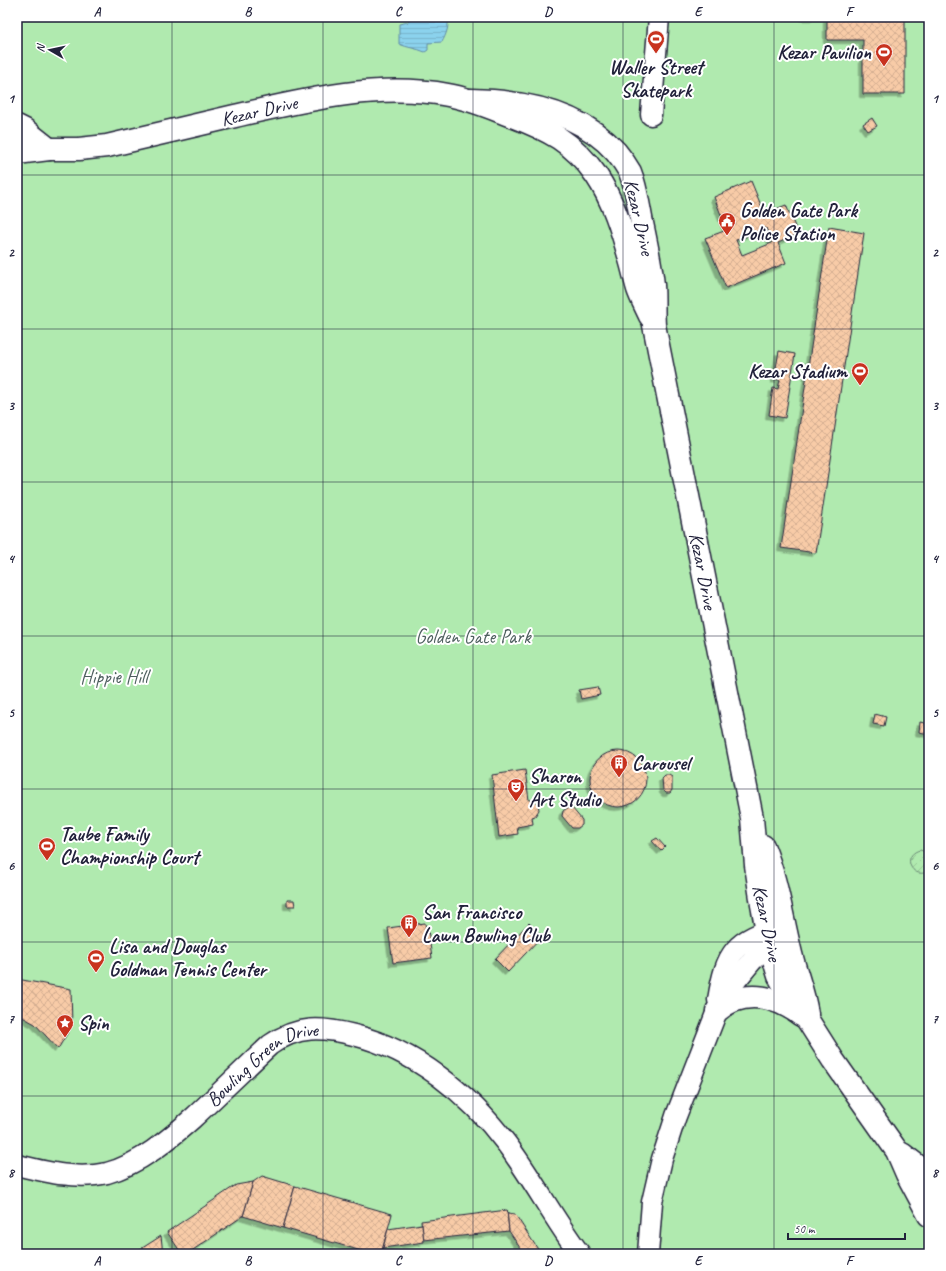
<svg xmlns="http://www.w3.org/2000/svg" width="946" height="1271" font-family="Caveat,sans-serif">
	<style>
		.green { fill: #b0eaaf; stroke: #698675 }
		.garden { fill: url(#garden-furrows); stroke: #698675 }
		.water { fill: url(#water-rules); stroke: #618ca6 }
		.building { fill: url(#building-cross-hatch); stroke: #22223b; fill-rule: evenodd; filter: url(#shadow) }
		.lines { fill: none; stroke-linecap: round; stroke-linejoin: round }
		.minor-casing { stroke: #22223b; stroke-width: 23 }
		.major-casing { stroke: #22223b; stroke-width: 25 }
		.minor { stroke: #fff; stroke-width: 20 }
		.major { stroke: #fff; stroke-width: 22 }
		.grid { fill: none; stroke: #22223b; stroke-width: 1; stroke-opacity: 0.55 }
		.labels { text-anchor: middle; dominant-baseline: central; stroke-width: 4; stroke-linejoin: round; paint-order: stroke }
		.poi-label { font-size: 20px; font-weight: bold; fill: #22223b; stroke: #fff; text-anchor: start }
		.street-label { font-size: 20px; fill: #22223b; stroke: #fff }
		.park-label { font-size: 20px; fill: #4d5e5e; stroke: #fff }
		.neatline { fill: none; stroke: #22223b; stroke-width: 1.5 }
		.grid-label { font-size: 13px; text-anchor: middle; font-weight: bold; fill: #22223b }
	</style>
	<defs>
		<pattern id="garden-furrows" width="10" height="10" patternUnits="userSpaceOnUse"><rect width="10" height="10" fill="#b0eaaf"/><path d="M-1 1l2-2M0 10L10 0M9 11l2-2" fill="none" stroke="#97c897"/></pattern>
		<pattern id="water-rules" width="6" height="5" patternUnits="userSpaceOnUse"><rect width="6" height="5" fill="#8bd2ed"/><path d="M0 2.5h6" fill="none" stroke="#78b4cc"/></pattern>
		<pattern id="building-cross-hatch" width="8" height="8" patternUnits="userSpaceOnUse"><rect width="8" height="8" fill="#f8cba7"/><path d="M0 0l8 8M0 8l8-8" fill="none" stroke="#d4ae91"/></pattern>
		<filter id="shadow"><feDropShadow dx="-3.5" dy="3.5" stdDeviation="0" flood-color="#0004"/></filter>
	</defs>
	<rect width="100%" height="100%" fill="#fdefe5"/>
	<filter id="ink" filterUnits="userSpaceOnUse"><feTurbulence type="fractalNoise" baseFrequency=".025" numOctaves="2"/><feDisplacementMap in="SourceGraphic" scale="8" xChannelSelector="R" yChannelSelector="G"/><feConvolveMatrix kernelMatrix="1 2 1 2 8 2 1 2 1" color-interpolation-filters="sRGB"/></filter>
	<g filter="url(#ink)">
		<rect class="green" x="17" y="17" width="912" height="1237"/>
		<path class="garden" d="M920 850 929 853V871C912 881 900 855 920 850Z"/>
		<path class="water" d="M411 17H447C450 25 446 35 442 42L428 43V50L425 52C416 48 408 48 399 44V24L408 22Z"/>
		<g class="building">
			<path d="M803 17H905V94H863V40H827V17Z"/>
			<path d="M872 118 877 126 868 131 863 124Z"/>
			<path d="M751 181 765 215 772 212 771 211 786 205 798 234 778 243 786 263 726 288 705 238 727 230 714 197ZM766 228 772 243 742 255 736 240Z"/>
			<path d="M829 227 864 233 816 553 781 548Z"/>
			<path d="M779 351 795 354 785 418 769 415 773 388 778 389 780 380 774 379Z"/>
			<path d="M598 687 600 695 581 699 579 690Z"/>
			<path d="M875 714 886 717 884 726 873 724Z"/>
			<path d="M920 722 929 724V734L919 732Z"/>
			<circle cx="618" cy="779" r="28"/>
			<path d="M525 770 529 800H532L538 804 539 810 535 816 532 817 533 824 517 827 518 834 499 837 492 775Z"/>
			<path d="M665 775H669L672 777V790L670 793H666L663 790 662 778Z"/>
			<path d="M567 808H572L582 820V825L578 828H572L562 816 563 811Z"/>
			<path d="M657 838 665 847 661 851 652 841Z"/>
			<path d="M287 900H294L295 906H287Z"/>
			<path d="M425 923 426 931 428 930 432 958 393 963 388 928Z"/>
			<path d="M529 923 542 936 508 972 495 959Z"/>
			<path d="M17 979 71 989 72 1025 58 1049 35 1024 17 1014Z"/>
			<path d="M262 1176 295 1186 283 1228 243 1216 253 1182Z"/>
			<path d="M253 1182 243 1216 187 1254H182L167 1232 236 1185Z"/>
			<path d="M295 1186 392 1214 381 1254H372L283 1228Z"/>
			<path d="M507 1210 509 1231 424 1240 421 1221Z"/>
			<path d="M507 1210 508 1213 515 1214 541 1254H524L509 1231Z"/>
			<path d="M422 1224 424 1242 383 1248 388 1229Z"/>
			<path d="M161 1236 163 1254H137L136 1252Z"/>
		</g>
		<g class="lines">
			<g class="minor-casing">
				<g id="minor">
					<path d="M651 115 659 17"/>
					<path d="M718 1000C726 951 735 940 782 926"/>
					<path id="s1" d="M17 1165C46 1172 77 1180 107 1173 140 1164 168 1140 193 1118 219 1094 244 1069 270 1045 298 1025 322 1027 354 1035 415 1050 469 1094 506 1143 533 1179 553 1218 580 1254"/>
					<path d="M648 1254 652 1202 662 1159 676 1116 717 1011 729 989 752 961 761 952 770 947 785 943"/>
				</g>
			</g>
			<g class="major-casing">
				<g id="major">
					<path d="M471 100C523 101 580 111 616 152 621 158 626 165 630 172 637 189 639 210 643 228 647 247 651 266 653 285 654 298 653 312 654 325L752 818 756 865 762 905 770 947 779 976 792 1000 807 1019 833 1060 897 1151 907 1174 929 1215"/>
					<path d="M17 126 25 130 49 149"/>
					<path d="M17 153 49 149H79L107 146C150 136 192 126 235 116 304 100 378 82 448 95 471 99 491 108 512 116 549 130 573 142 596 175 613 200 622 230 630 259 633 269 635 279 638 289 641 298 646 307 650 316"/>
					<path d="M763 846C777 880 782 918 791 954 796 974 804 993 807 1014"/>
					<path d="M717 1011C742 989 775 995 801 1015"/>
					<path d="M902 1154 919 1167 929 1178"/>
				</g>
			</g>
			<use href="#minor" class="minor"/>
			<use href="#major" class="major"/>
		</g>
	</g>
	<path class="grid" d="M172 17V1254M323 17V1254M473 17V1254M623 17V1254M774 17V1254M17 175H929M17 329H929M17 482H929M17 636H929M17 789H929M17 942H929M17 1096H929"/>
	<defs>
		<g id="stadium-pin" transform="scale(0.9)"><path d="M0 17L-7.5 6A9.5 9.5 0 1 1 7.5 6Z" fill="#c8321e" stroke="#fff"/><path d="M0-5a6.5 5 0 1 0 0 10a6.5 5 0 1 0 0-10ZM-3.5-1.8h7v3.6h-7Z" fill="#fff"/></g>
		<g id="civic-pin" transform="scale(0.9)"><path d="M0 17L-7.5 6A9.5 9.5 0 1 1 7.5 6Z" fill="#c8321e" stroke="#fff"/><path d="M-.6-6.5H3V-4.5H.6V-3L4-1V1h2V6H-6V1h2V-1L-.6-3ZM-1.2 2.5V6h2.4V2.5Z" fill="#fff"/></g>
		<g id="building-pin" transform="scale(0.9)"><path d="M0 17L-7.5 6A9.5 9.5 0 1 1 7.5 6Z" fill="#c8321e" stroke="#fff"/><path d="M-4-6H4V6H1V3H-1V6H-4ZM-2.5-4.3h1.7v1.8h-1.7ZM.8-4.3h1.7v1.8H.8ZM-2.5-1h1.7V.8h-1.7ZM.8-1h1.7V.8H.8Z" fill="#fff"/></g>
		<g id="theatre-pin" transform="scale(0.9)"><path d="M0 17L-7.5 6A9.5 9.5 0 1 1 7.5 6Z" fill="#c8321e" stroke="#fff"/><path d="M-5-5.5Q0-4 5-5.5V0Q5 5 0 6Q-5 5-5 0ZM-3.3-2.5H-1v1.5H-3.3ZM1-2.5H3.3v1.5H1ZM-2.8 1Q0 5.5 2.8 1Z" fill="#fff"/></g>
		<g id="sight-pin" transform="scale(0.9)"><path d="M0 17L-7.5 6A9.5 9.5 0 1 1 7.5 6Z" fill="#c8321e" stroke="#fff"/><path d="M0-6L1.8-2.2L6-1.7L2.9 1.2L3.7 5.4L0 3.3L-3.7 5.4L-2.9 1.2L-6-1.7L-1.8-2.2Z" fill="#fff"/></g>
	</defs>
	<g fill-rule="evenodd">
		<use href="#stadium-pin" x="656" y="39"/>
		<use href="#stadium-pin" x="884" y="52"/>
		<use href="#civic-pin" x="727" y="221"/>
		<use href="#stadium-pin" x="860" y="371"/>
		<use href="#building-pin" x="619" y="763"/>
		<use href="#theatre-pin" x="516" y="787"/>
		<use href="#stadium-pin" x="47" y="846"/>
		<use href="#building-pin" x="409" y="923"/>
		<use href="#stadium-pin" x="96" y="958"/>
		<use href="#sight-pin" x="65" y="1023"/>
	</g>
	<g class="labels">
		<g class="poi-label">
			<text x="871" y="52" text-anchor="end">Kezar Pavilion</text>
			<text x="656" y="67" text-anchor="middle">Waller Street<tspan x="656" dy="23">Skatepark</tspan></text>
			<text x="740" y="210">Golden Gate Park<tspan x="740" dy="23">Police Station</tspan></text>
			<text x="847" y="371" text-anchor="end">Kezar Stadium</text>
			<text x="632" y="763">Carousel</text>
			<text x="529" y="776">Sharon<tspan x="529" dy="23">Art Studio</tspan></text>
			<text x="60" y="834">Taube Family<tspan x="60" dy="23">Championship Court</tspan></text>
			<text x="422" y="912">San Francisco<tspan x="422" dy="23">Lawn Bowling Club</tspan></text>
			<text x="109" y="946">Lisa and Douglas<tspan x="109" dy="23">Goldman Tennis Center</tspan></text>
			<text x="78" y="1023">Spin</text>
		</g>
		<g class="street-label">
			<text transform="translate(259 111) rotate(-13)">Kezar Drive</text>
			<text transform="translate(639 217) rotate(77)">Kezar Drive</text>
			<text transform="translate(703 571) rotate(79)">Kezar Drive</text>
			<text transform="translate(767 923) rotate(78)">Kezar Drive</text>
			<text stroke="none"><textPath href="#s1" startOffset="284">Bowling Green Drive</textPath></text>
		</g>
		<g class="park-label">
			<text x="473" y="636">Golden Gate Park</text>
			<text x="114" y="676">Hippie Hill</text>
		</g>
	</g>
	<rect width="946" height="1271" fill="none" stroke="#fff" stroke-width="44"/>
	<g transform="translate(50 50) rotate(279)" stroke="#ffffff" stroke-width="3" paint-order="stroke">
	<path d="M0-3L7 15L0 10L-7 15Z" fill="#22223b"/>
	<text y="-6" font-size="11" font-weight="bold" text-anchor="middle" fill="#22223b">N</text>
	</g>
	<path d="M788 1233v6h117v-6" fill="none" stroke="#22223b" stroke-width="2"/>
	<text x="794" y="1233" font-size="12" fill="#22223b" stroke="#ffffff" stroke-width="3" paint-order="stroke">50 m</text>
	<rect x="22" y="22" width="902" height="1227" class="neatline"/>
	<g class="grid-label">
		<text x="97" y="16">A</text>
		<text x="248" y="16">B</text>
		<text x="398" y="16">C</text>
		<text x="548" y="16">D</text>
		<text x="698" y="16">E</text>
		<text x="849" y="16">F</text>
		<text x="11" y="103">1</text>
		<text x="935" y="103">1</text>
		<text x="11" y="257">2</text>
		<text x="935" y="257">2</text>
		<text x="11" y="410">3</text>
		<text x="935" y="410">3</text>
		<text x="11" y="563">4</text>
		<text x="935" y="563">4</text>
		<text x="11" y="717">5</text>
		<text x="935" y="717">5</text>
		<text x="11" y="870">6</text>
		<text x="935" y="870">6</text>
		<text x="11" y="1023">7</text>
		<text x="935" y="1023">7</text>
		<text x="11" y="1177">8</text>
		<text x="935" y="1177">8</text>
		<text x="97" y="1265">A</text>
		<text x="248" y="1265">B</text>
		<text x="398" y="1265">C</text>
		<text x="548" y="1265">D</text>
		<text x="698" y="1265">E</text>
		<text x="849" y="1265">F</text>
	</g>
</svg>
